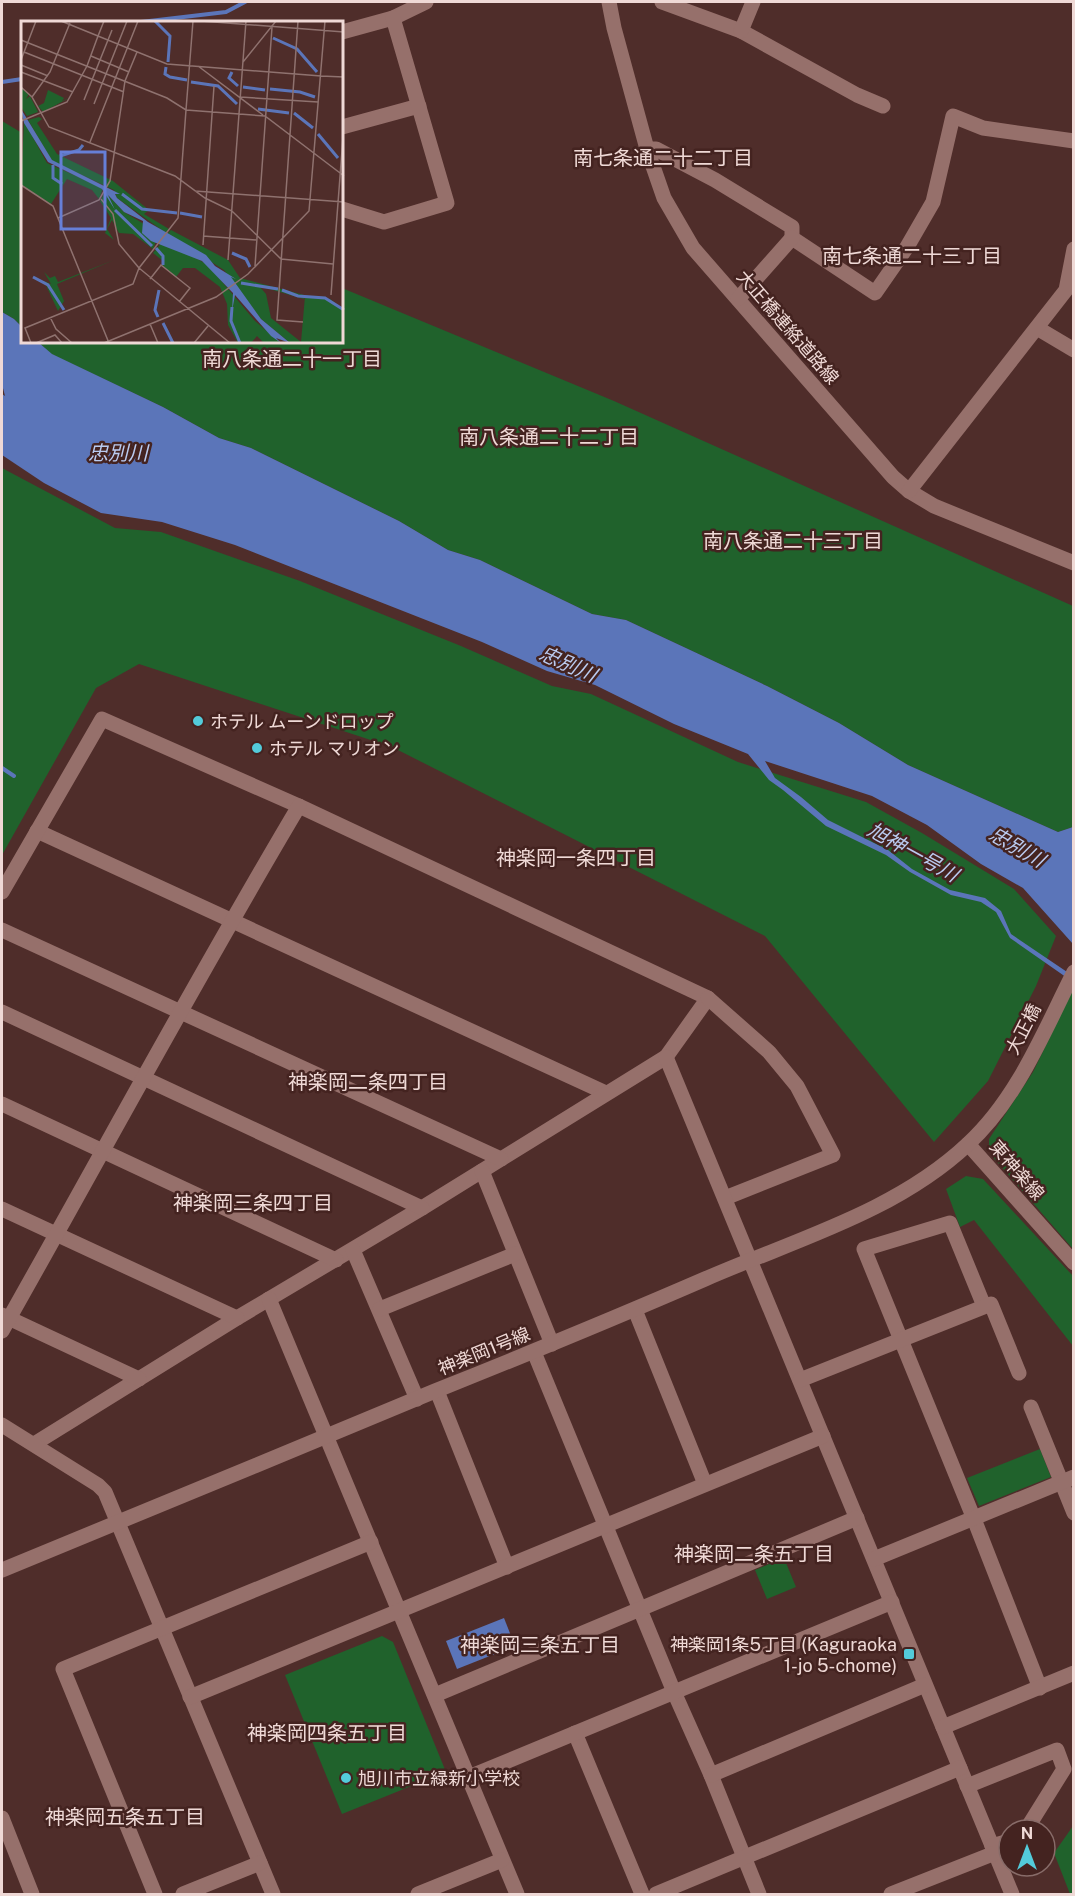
<svg xmlns="http://www.w3.org/2000/svg" width="1075" height="1896" font-family="'Public Sans','Noto Sans JP',sans-serif">
	<style>
		.green { fill: #20622c }
		.water { fill: #5b75b9 }
		.lines { fill: none; stroke-linecap: round; stroke-linejoin: round }
		.stream { stroke: #5b75b9; stroke-width: 4 }
		.minor { stroke: #96706b; stroke-width: 15 }
		.poi-dot { fill: #53cbda; stroke: #442320; stroke-width: 2 }
		.labels { text-anchor: middle; dominant-baseline: central; stroke-width: 5; stroke-linejoin: round; paint-order: stroke }
		.street-label { font-size: 18px; fill: #efd9d6; stroke: #442320 }
		.poi-label { font-size: 18px; fill: #efd9d6; stroke: #442320; text-anchor: start }
		.neighbourhood-label { font-size: 20px; fill: #efd9d6; stroke: #442320 }
		.water-label { font-size: 20px; font-style: italic; fill: #bacbf0; stroke: #442320 }
		.inset-river { fill: none; stroke: #5b75b9; stroke-width: 3 }
		.inset-road { fill: none; stroke: #8f726f; stroke-width: 1.5 }
		.view { fill: #667fd7; fill-opacity: 0.15; stroke: #667fd7; stroke-width: 3 }
		.inset-edge { fill: none; stroke: #efd9d6; stroke-width: 3 }
	</style>
	<rect width="100%" height="100%" fill="#4f2d2a"/>
	<g class="green">
		<path d="M2 121 22 133V327L14 319 2 312Z"/>
		<path d="M342 288 614 401 1073 606V827L1058 832 908 765 839 723 767 686 626 620 592 614 480 560 448 550 399 521 251 448 219 438 163 407 51 354 38 342H342Z"/>
		<path d="M2 468 115 528 161 532 300 581 461 646 552 686 591 694 738 762 866 802 922 833 1014 889 1056 936 1036 986 988 1081 934 1142 765 936 392 747 139 664 96 688 2 855Z"/>
		<path d="M1073 989V1249L992 1156 989 1147V1139L1033 1072Z"/>
		<path d="M966 1176 983 1179 1073 1276V1346L974 1220 960 1227 946 1189Z"/>
		<path d="M1040 1449 1051 1477 979 1506 967 1478Z"/>
		<path d="M784 1558 796 1587 767 1599 755 1570Z"/>
		<path d="M382 1636 393 1642 446 1772 342 1814 285 1675Z"/>
		<path d="M1073 1826 1074 1894H1070L1054 1853Z"/>
	</g>
	<g class="water">
		<path d="M2 312 14 319 22 327V342H38L52 354 163 407 219 438 251 448 399 521 448 550 480 560 592 614 626 620 767 686 839 723 908 765 1058 832 1073 827V944L1023 888 981 864 927 825 872 796 765 761 775 778 801 797 828 820 888 850 912 869 950 890 985 898 1001 911 1011 934 1073 976V982L1010 938 996 912 981 902 951 895 910 872 886 855 826 826 783 790 769 780 748 754 674 724 595 685 547 671 482 642 235 545 162 522 101 513 44 483 2 455V394L5 396 2 384Z"/>
		<path d="M504 1618 515 1646 457 1669 446 1641Z"/>
	</g>
	<g class="lines">
		<g class="stream">
			<path d="M141 22 226 12 245 2"/>
			<path d="M2 82 22 79"/>
			<path d="M2 768 14 776"/>
		</g>
		<g class="minor">
			<path d="M609 2 614 28 647 149 664 198 693 248 893 477 909 491 934 506 1074 563"/>
			<path d="M662 2 741 31 857 95 883 106"/>
			<path d="M741 31 753 2"/>
			<path d="M342 32 393 18 426 2"/>
			<path d="M342 127 419 106"/>
			<path d="M647 149H656L715 180 792 227V238L875 293 907 247 933 202 953 116 983 128 1074 141"/>
			<path d="M342 209 384 222 447 203 393 18"/>
			<path d="M738 299 792 238"/>
			<path d="M1037 328 1074 350"/>
			<path d="M909 491 1066 290 1074 249"/>
			<path d="M37 831 606 1093"/>
			<path d="M2 892 102 719 299 806 708 998 666 1057 422 1208 237 1318 34 1444"/>
			<path d="M2 930 501 1159"/>
			<path d="M708 998 769 1052 797 1086 833 1155 725 1198"/>
			<path d="M2 1012 422 1208"/>
			<path d="M666 1057 1012 1894"/>
			<path d="M2 1104 336 1260"/>
			<path d="M968 1144 1074 1263"/>
			<path d="M482 1171 552 1344"/>
			<path d="M2 1209 237 1318"/>
			<path d="M353 1250 417 1399"/>
			<path d="M269 1299 517 1894"/>
			<path d="M984 1306 950 1223 864 1249 974 1519 1040 1688"/>
			<path d="M380 1309 515 1254"/>
			<path d="M635 1310 705 1484"/>
			<path d="M2 1315 139 1379"/>
			<path d="M2 1331C101 1156 196 979 299 806"/>
			<path d="M534 1352 674 1692 711 1775 759 1894"/>
			<path d="M800 1380 991 1304 1019 1373"/>
			<path d="M437 1391 507 1567"/>
			<path d="M1031 1407 1074 1513"/>
			<path d="M2 1425 98 1485 105 1492 273 1894"/>
			<path d="M874 1559 1074 1477"/>
			<path d="M2 1570C146 1511 291 1451 435 1391 525 1355 615 1318 705 1279 794 1240 896 1212 968 1144 1018 1098 1044 1031 1074 972"/>
			<path d="M435 1695 857 1518"/>
			<path d="M190 1697 823 1436"/>
			<path d="M943 1727 1074 1673"/>
			<path d="M575 1733 642 1894"/>
			<path d="M711 1775 925 1685"/>
			<path d="M469 1777 892 1602"/>
			<path d="M967 1786 1057 1750 1064 1769 1026 1830"/>
			<path d="M2 1818 32 1894"/>
			<path d="M992 1846 1009 1841"/>
			<path d="M155 1894 63 1669 371 1542"/>
			<path d="M183 1894 260 1863"/>
			<path d="M418 1894 502 1860"/>
			<path d="M656 1894 960 1768"/>
			<path d="M891 1894 995 1853"/>
		</g>
	</g>
	<g class="poi-dot">
		<circle cx="198" cy="721" r="6"/>
		<circle cx="257" cy="748" r="6"/>
		<rect x="903" y="1648" width="12" height="12" rx="3"/>
		<circle cx="346" cy="1778" r="6"/>
	</g>
	<g class="labels">
		<g class="street-label">
			<text transform="translate(788 327) rotate(49)">大正橋連絡道路線</text>
			<text transform="translate(1023 1029) rotate(-63)">大正橋</text>
			<text transform="translate(1017 1170) rotate(49)">東神楽線</text>
			<text transform="translate(484 1351) rotate(-22)">神楽岡1号線</text>
		</g>
		<g class="poi-label">
			<text x="210" y="721">ホテル ムーンドロップ</text>
			<text x="269" y="748">ホテル マリオン</text>
			<text x="897" y="1644" text-anchor="end">神楽岡1条5丁目 (Kaguraoka<tspan x="897" dy="21">1-jo 5-chome)</tspan></text>
			<text x="358" y="1778">旭川市立緑新小学校</text>
		</g>
		<g class="neighbourhood-label">
			<text x="663" y="158">南七条通二十二丁目</text>
			<text x="912" y="256">南七条通二十三丁目</text>
			<text x="292" y="359">南八条通二十一丁目</text>
			<text x="549" y="437">南八条通二十二丁目</text>
			<text x="793" y="541">南八条通二十三丁目</text>
			<text x="576" y="858">神楽岡一条四丁目</text>
			<text x="368" y="1082">神楽岡二条四丁目</text>
			<text x="253" y="1203">神楽岡三条四丁目</text>
			<text x="754" y="1554">神楽岡二条五丁目</text>
			<text x="540" y="1645">神楽岡三条五丁目</text>
			<text x="327" y="1733">神楽岡四条五丁目</text>
			<text x="125" y="1817">神楽岡五条五丁目</text>
		</g>
		<g class="water-label">
			<text x="118" y="453">忠別川</text>
			<text transform="translate(568 664) rotate(24)">忠別川</text>
			<text transform="translate(1017 847) rotate(30)">忠別川</text>
			<text transform="translate(913 852) rotate(29)">旭神一号川</text>
		</g>
	</g>
	<g transform="translate(21 21)">
		<rect width="322" height="322" fill="#4f2d2a"/>
		<path d="M0 67 8 73 5 78 9 75 17 91 6 95 0 86ZM27 69 43 77 41 80 48 77 22 91 17 85 23 82ZM18 96 21 98 16 102 36 133 92 160 128 189 123 193 148 208 145 212 96 177 93 169 31 140 7 99ZM3 100 26 142 82 167 78 178 71 169 46 158 30 183 0 164ZM84 171 103 191 138 212 132 228 112 213 98 212 91 199 86 208 93 219 84 212 90 197 79 180ZM150 209 207 239 219 257 283 274V278L238 265 245 273 250 297 280 321 284 275 309 278 322 288V322H269L240 298 203 249 146 213ZM143 219 187 244 234 300 260 322H243L236 315 230 322H217L207 304 206 283 199 266 174 247H162L155 256 141 244 142 240 132 232ZM93 239 36 263 43 280 37 290 23 260 30 263 23 251 29 257 34 255 37 261Z" fill="#20622c"/>
		<path d="M0 88 31 139 99 173H94L96 177 127 201 185 234 194 245 215 258 210 256 240 298 269 322 255 317 260 322 250 315 214 274 211 290 212 272 181 240 130 220 121 212 122 200 103 191 87 174 94 189 81 168 27 141 3 102Z" fill="#5b75b9"/>
		<path class="inset-river" d="M134 0 149 15 147 41M252 17 276 28 296 51M145 46 144 53 149 56 166 59M211 51 208 57 217 65M170 61 197 65 216 83M222 66 244 69M249 68 279 71 294 76M237 88 268 92M273 92 292 107M297 113 317 137M39 135 58 129 62 124M32 144V157L41 163M101 173 121 188 156 192M94 189 131 225M159 192 181 196M135 227 142 235V244M211 232 225 238 229 246M12 256 27 264 43 289M220 262 257 268M261 269 277 275 304 277 323 289M211 286 210 300 219 322M137 296 134 289 138 269M142 302 152 322"/>
		<path class="inset-road" d="M40 0 77 15 83 0M180 0 323 11M277 0 256 299 282 301M0 19 146 77 165 89 244 95 323 155M3 31 103 71M70 35 108 51M0 39 15 0M222 41 255 0M0 44 27 55M66 45 77 15 146 43 300 55M177 45 242 94M0 51 52 71M300 55 323 56M0 66 11 76 28 106 154 155 184 177 211 190 260 238 312 243M11 76 29 51 49 2M219 76 297 81M63 79 91 9M73 83 106 0M165 89 172 0M165 89 157 197 118 247 209 322M0 100 46 81 66 45M69 121 117 0M0 164 32 185 88 322M174 170 323 181M37 197 78 179 89 160 104 60 116 31M182 215 235 219M182 224 193 65M207 239 225 0M234 245 251 6M129 258 140 244 169 267 158 281M310 274 323 103M29 296 35 308 51 322M129 303 137 322M10 322 4 307 112 263 118 247 98 223 92 193 80 178M15 322 34 314 41 322M83 322 195 276 227 253 288 190 304 0M173 322 187 305"/>
		<path class="view" d="M40 131H84V208H40Z"/>
		<rect width="322" height="322" class="inset-edge"/>
	</g>
	<rect width="1075" height="1896" fill="none" stroke="#efd9d6" stroke-width="6"/>
	<g transform="translate(1027 1848)"><circle r="28" fill="#442320" stroke="#886c69" stroke-width="1.5"/>
	<path d="M0-4.5L10 22L0 15L-10 22Z" fill="#53cbda"/>
	<text y="-9" font-size="16" font-weight="bold" text-anchor="middle" fill="#efd9d6">N</text>
	</g>
</svg>
